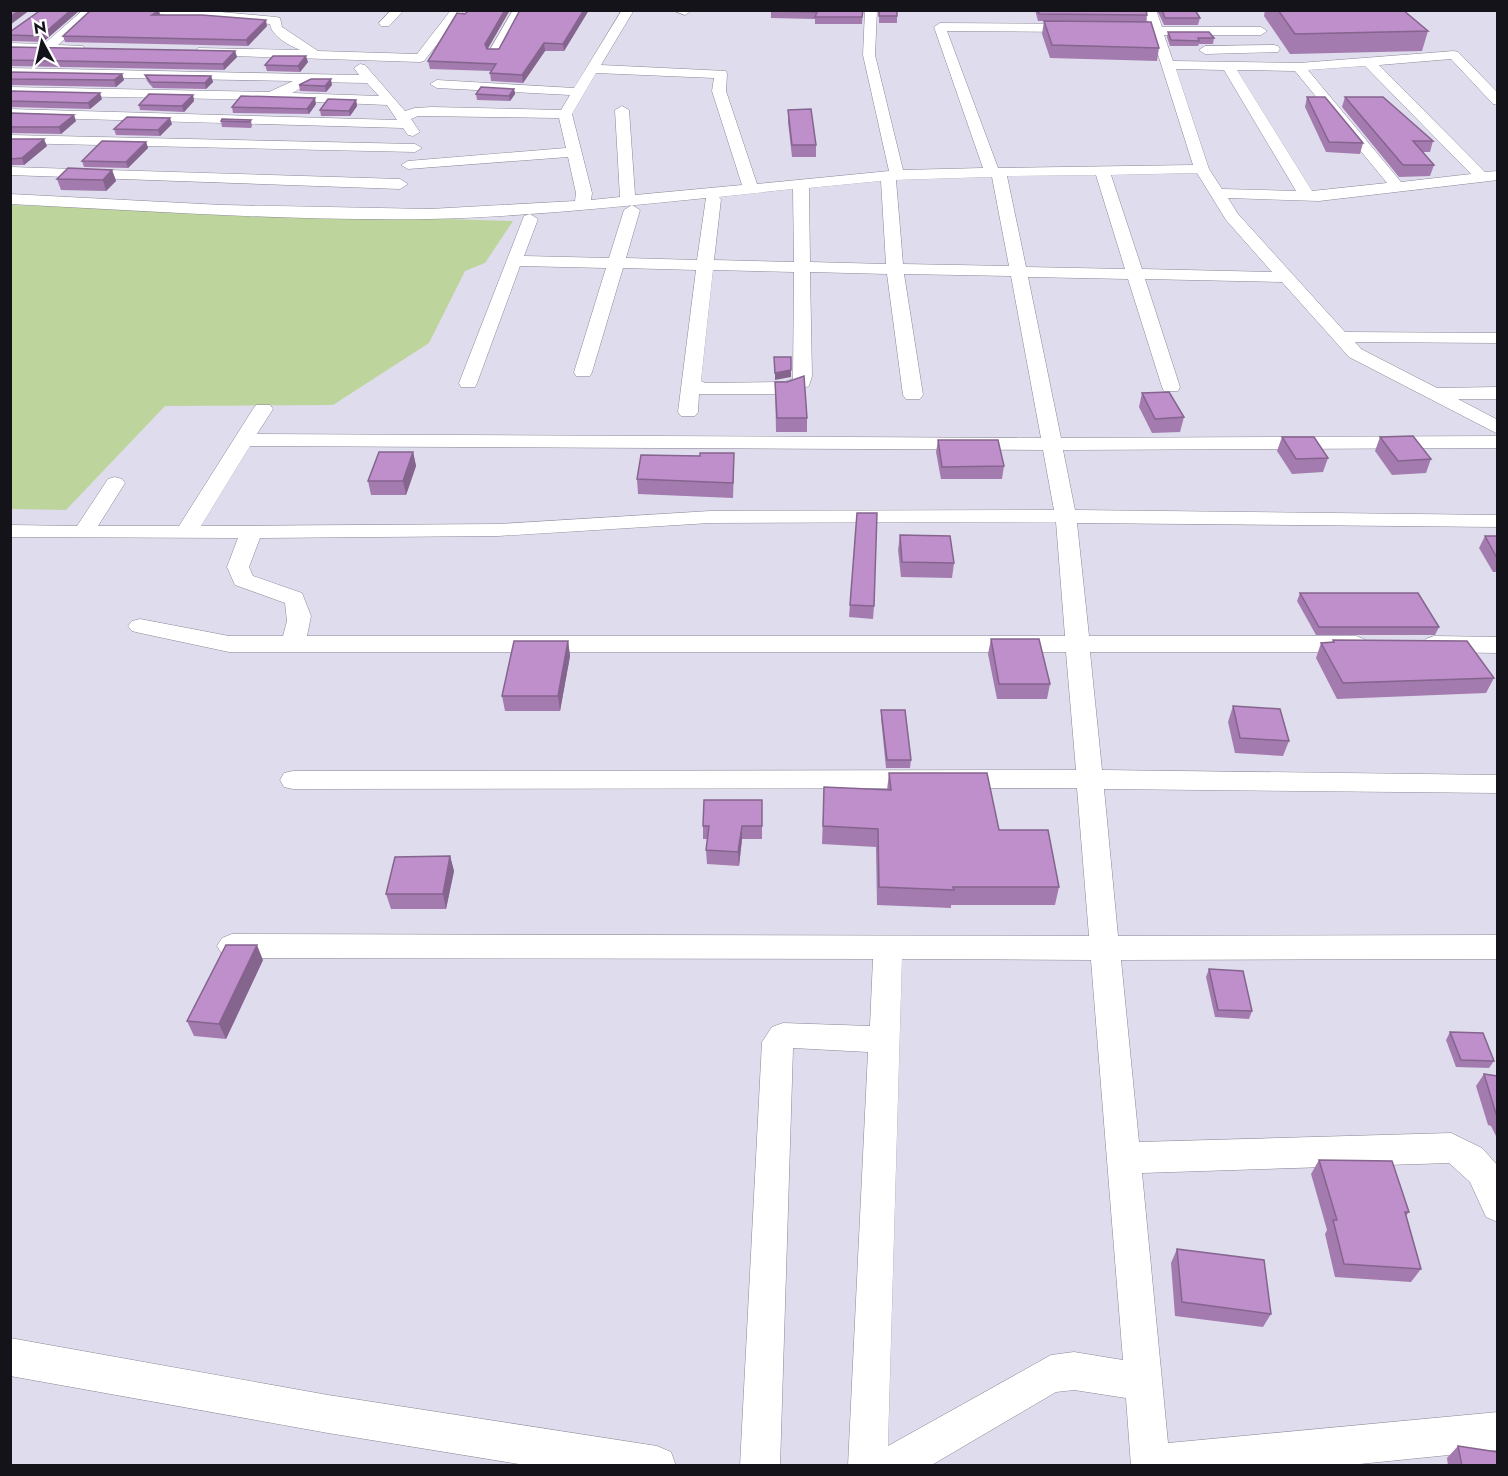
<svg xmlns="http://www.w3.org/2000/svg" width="1508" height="1476" font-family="Jost,sans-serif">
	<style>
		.green { fill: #bdd59c }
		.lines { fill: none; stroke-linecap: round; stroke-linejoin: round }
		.street-casing { stroke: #8a8796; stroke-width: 1 }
		.street { fill: #fff; fill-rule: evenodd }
		.wall { fill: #a37baf }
		.shaded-wall { fill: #85648e }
		.building { fill: #be8fcb; stroke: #85648e; stroke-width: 1.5 }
	</style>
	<rect width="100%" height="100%" fill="#dfdced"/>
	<path class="green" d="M11 205 513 221 485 263 465 271 429 343 333 405 165 406 66 510 11 509Z"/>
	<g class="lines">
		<g class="street-casing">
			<g id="street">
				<path d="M83 10H97L58 45 83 46 85 49 83 52 10 51V43L44 44Z"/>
				<path d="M149 10H199L276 17 280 18 282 27 318 51 417 54 451 10H464L424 61 420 62 202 55 198 54 196 51 198 48 300 50C289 45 272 37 270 24L155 14Z"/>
				<path d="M391 10H404L389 26H381L379 23Z"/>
				<path d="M513 10H525L498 56H490L488 53Z"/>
				<path d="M622 10H634L601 65 726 71 727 74 726 91 757 184 889 171 863 55 865 10H877L875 55 903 170 983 168 934 27 940 23 1077 24 1083 28 1077 32 947 31 998 168 1193 165 1144 10H1156L1162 27H1261L1267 31 1261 35H1164L1173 61 1299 63 1454 51 1458 52 1498 93V105L1493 104 1451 59 1379 65 1485 172 1498 171V180L1319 201 1228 198 1238 214 1345 332 1498 333V343L1355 342 1361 349 1437 388 1498 387V399H1458L1498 420V434L1349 357 1282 282 1145 279 1180 387 1178 391H1164L1162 387 1128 279 1028 277 1061 438 1498 436V448L1063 450 1075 510 1498 515V527L1077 523 1089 636H1356L1364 639 1368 644 1364 649 1356 652H1090L1102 770 1498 775V793L1104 789 1118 936 1498 935V959L1121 960 1139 1142 1451 1133 1482 1148 1498 1166V1222L1486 1217 1470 1182 1449 1163 1142 1173 1168 1443 1498 1412V1450L1340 1466H1131L1126 1398 1074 1390 1056 1392 930 1466H848L868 1052 793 1048 780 1466H740L762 1042 772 1027 783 1023 870 1026 873 959 232 958 222 954 217 946 222 938 232 934 1089 936 1077 788 293 789 284 787 280 780 284 773 293 771 1076 770 1066 652H229L140 633 132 631 128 626 132 621 140 619 229 636H283L287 621 285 603 235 585 227 567 238 538 10 537V525L77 526 108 479 115 477 122 479 125 483 98 526H179L253 409 256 405H270L273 409 257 434 1041 438 1011 276 904 274 923 395 920 399H906L903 395 887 274 810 272 812 376 809 386 786 394H699L698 412 695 416H681L678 412 696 270 623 268 592 372 590 376H576L574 372 606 268 520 266 477 383 475 387H461L459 383 524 216 530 214 538 219 524 256 609 258 624 210 632 205 640 210 626 258 697 260 706 198C614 207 522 217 429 219 290 221 150 211 10 204V194L222 205 430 209 575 201 576 193 568 157 408 169 401 165 408 161 566 148 559 118 418 116 411 119 420 132 413 136 408 135 403 128 10 117V109L397 120 387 105 272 100 10 95V87L269 92 293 81 10 76V68L359 75 354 68 360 64 365 65 405 111 415 108 432 107 561 110 570 95 437 88 430 84 437 80 574 88ZM1365 66 1471 174 1401 182 1308 70ZM1176 69 1224 70 1296 191 1222 189 1209 169ZM1237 70 1295 71 1387 183 1312 191ZM596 73 714 78 712 91 742 185 635 195 629 110 622 106 615 110 620 197 591 200 592 193 572 114ZM312 82 367 83 379 96 292 93ZM1197 173 1226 220 1272 272 1142 269 1111 175ZM1096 175 1125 269 1026 267 1007 176ZM992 177 1009 266 903 264 896 180ZM881 181 886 264 810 262 809 188ZM793 189 794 262 714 260 721 199 719 197ZM713 270 794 272 793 379 784 382 705 383 701 381ZM250 446 1043 450 1054 510 710 511 498 524 201 526ZM1056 522 1065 636H307L311 616 302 593 253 576 249 567 260 538 498 536 710 523ZM902 959 1091 960 1123 1360 1074 1352 1051 1355 888 1446Z"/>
				<path d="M672 10H691V11L685 15Z"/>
				<path d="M1274 45 1278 46 1280 49 1278 52 1205 54 1199 50 1205 46Z"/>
				<path d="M10 135 415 144 422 148 415 152 10 143Z"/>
				<path d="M10 167 400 179 408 184 400 189 10 175Z"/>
				<path d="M1434 636 1498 637V653L1434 652 1426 649 1422 644 1426 639Z"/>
				<path d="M10 1338 328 1395 657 1446 671 1452 676 1466H531L328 1433 10 1376Z"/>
			</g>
		</g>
		<use href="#street" class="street"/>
	</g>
	<g class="wall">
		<path d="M41 10H80L43 42 10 41V32Z"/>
		<path d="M469 10H510L487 49H499L589 10 564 51H545L523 83 491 81 490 73 491 71 430 69 428 61 465 14Z"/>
		<path d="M863 10 862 24H815V19L771 18V11Z"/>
		<path d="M879 10H941V12H897V23H879Z"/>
		<path d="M1035 10H1146L1147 15 1146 22 1159 48 1157 61 1050 58 1042 34 1044 21H1038Z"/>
		<path d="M1157 10H1195L1200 18 1198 25H1164Z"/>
		<path d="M1265 10H1403L1428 31 1422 51 1290 54 1264 16Z"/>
		<path d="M160 15 267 26 248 46 65 42 63 36Z"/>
		<path d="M1168 32 1214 38 1213 44H1199L1198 46H1170L1167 37Z"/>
		<path d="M10 47 235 51 237 57 224 70 10 66Z"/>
		<path d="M308 62 300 72 267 71 265 65Z"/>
		<path d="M10 72 122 74 124 80 116 87 10 85Z"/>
		<path d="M145 75 211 76 213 82 206 89 153 88 147 81Z"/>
		<path d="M299 85H332L326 92 300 91Z"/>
		<path d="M514 89 515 94 510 101 477 100 476 94Z"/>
		<path d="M10 91 102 99 90 109 10 107Z"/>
		<path d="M193 95 194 101 184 112 140 110 139 105Z"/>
		<path d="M1307 97 1363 143 1360 154 1326 152 1305 107Z"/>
		<path d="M1345 97 1433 141 1430 152H1422L1434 165 1430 176 1399 177 1342 107Z"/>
		<path d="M356 100 357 106 350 116H321L320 110Z"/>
		<path d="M316 104 309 114 233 113 232 107Z"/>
		<path d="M788 110 816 145V157H792L788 122Z"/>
		<path d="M10 113 76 121 61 134 10 133Z"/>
		<path d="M251 120 252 126 251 128 222 127 221 121Z"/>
		<path d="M172 124 160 136 116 135 114 129Z"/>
		<path d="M10 139 47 146 24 165H10Z"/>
		<path d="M146 142 148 148 128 168 84 167 82 161Z"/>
		<path d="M112 170 116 181 106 191 61 190 57 179Z"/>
		<path d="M775 382H787L807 418V432H776Z"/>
		<path d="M1142 393 1184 417 1180 432 1152 433 1139 407Z"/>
		<path d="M1282 437 1328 458 1323 472 1292 474 1277 451Z"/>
		<path d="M1380 437 1431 459 1426 473 1392 475 1375 451Z"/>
		<path d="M938 440 1004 466 1002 479H941L936 452Z"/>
		<path d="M413 452 416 466 406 495H371L368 481Z"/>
		<path d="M734 467 733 498 638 494 637 479Z"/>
		<path d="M857 513 874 606 873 619 849 617Z"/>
		<path d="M900 535 954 563 952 578 901 577 898 550Z"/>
		<path d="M1485 536H1497V572H1493L1479 548Z"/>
		<path d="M1300 593 1439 627 1435 635H1316L1297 601Z"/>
		<path d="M991 639 1050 684 1047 699H997L988 654Z"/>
		<path d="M1333 640 1494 678 1486 693 1337 699 1316 658 1321 643 1332 642Z"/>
		<path d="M568 641 570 656 560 711H505L502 696Z"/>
		<path d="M1233 706 1289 741 1283 756 1235 753 1228 722Z"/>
		<path d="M881 710 911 760 910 768H886L881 718Z"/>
		<path d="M889 773 999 830 1059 887 1055 905H951V908L877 905 876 847 822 844 824 787 887 790Z"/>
		<path d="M762 800V839H742L739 866 707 864 706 850 708 839H703V826Z"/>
		<path d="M450 856 454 871 446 909H391L386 894Z"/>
		<path d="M263 960 226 1039 194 1036 187 1021Z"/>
		<path d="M1209 969 1252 1011 1249 1019 1215 1017 1206 977Z"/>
		<path d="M1450 1032 1494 1061 1489 1068 1456 1067 1446 1040Z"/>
		<path d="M1484 1074 1497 1076V1138L1491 1126 1488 1125 1476 1086Z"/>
		<path d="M1319 1160 1409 1212 1406 1216 1421 1269 1411 1282 1335 1277 1325 1234 1327 1230 1311 1174Z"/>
		<path d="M1177 1249 1271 1314 1263 1327 1175 1316 1171 1263Z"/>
		<path d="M1458 1446 1497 1466H1448L1447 1458Z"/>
	</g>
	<g class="shaded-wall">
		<path d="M20 10H30L10 25V17Z"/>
		<path d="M71 10H80L43 42 41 36Z"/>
		<path d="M505 10H510L486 52 485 44Z"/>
		<path d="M584 10H589L564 51 563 44Z"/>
		<path d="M159 11 161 17 152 15Z"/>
		<path d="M266 20 267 26 248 46 246 40Z"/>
		<path d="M544 43 545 51 523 83 522 75Z"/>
		<path d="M235 51 237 57 224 70 223 64Z"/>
		<path d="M306 56 308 62 300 72 298 66Z"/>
		<path d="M122 74 124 80 116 87 114 80Z"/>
		<path d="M211 76 213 82 206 89 205 83Z"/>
		<path d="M331 79 332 85 326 92 325 86Z"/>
		<path d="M514 89 515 94 510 101 509 96Z"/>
		<path d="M100 93 102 99 90 109 88 103Z"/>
		<path d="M193 95 194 101 184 112 182 106Z"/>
		<path d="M315 98 316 104 309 114 307 109Z"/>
		<path d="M356 100 357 106 350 116 349 111Z"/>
		<path d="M74 115 76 121 61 134 59 127Z"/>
		<path d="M170 118 172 124 160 136 158 130Z"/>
		<path d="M44 139 47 146 24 165 22 158Z"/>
		<path d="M146 142 148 148 128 168 126 162Z"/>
		<path d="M112 170 116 181 106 191 103 180Z"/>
		<path d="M791 370V377L775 380V373Z"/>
		<path d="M413 452 416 466 406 495 403 481Z"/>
		<path d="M568 641 570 656 560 711 558 696Z"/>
		<path d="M742 826V839L739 866 738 852Z"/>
		<path d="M450 856 454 871 446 909 443 894Z"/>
		<path d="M257 945 263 960 226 1039 219 1024Z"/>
	</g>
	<g class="building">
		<path d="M10 10H20L10 17Z"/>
		<path d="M41 10H71L41 36 10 35V32Z"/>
		<path d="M91 10H156L159 11 152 15H202L266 20 246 40 63 36Z"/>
		<path d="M469 10H505L485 44 487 49H499L520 10H584L563 44 544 43 522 75 490 73 496 64 428 61 457 13 465 14Z"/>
		<path d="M863 10 862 17H815L817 12 771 11Z"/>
		<rect x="879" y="10" width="18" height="6"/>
		<path d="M1038 10H1146L1147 15 1039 14Z"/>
		<path d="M1162 10H1195L1200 18H1165Z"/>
		<path d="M1278 10H1403L1428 31 1295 34Z"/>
		<path d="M1044 21 1151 22 1159 48 1052 45Z"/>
		<path d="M1168 32H1209L1214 38H1198L1199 41 1171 40Z"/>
		<path d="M10 47 235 51 223 64 10 60Z"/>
		<path d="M273 56H306L298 66 265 65Z"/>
		<path d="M10 72 122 74 114 80 10 79Z"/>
		<path d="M145 75 211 76 205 83 151 82Z"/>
		<path d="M311 79H331L325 86 299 85Z"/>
		<path d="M481 87 514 89 509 96 476 94Z"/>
		<path d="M10 91 100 93 88 103 10 101Z"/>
		<path d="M149 94 193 95 182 106 139 105Z"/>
		<path d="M241 96 315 98 307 109 232 107Z"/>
		<path d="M1307 97H1325L1363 143 1329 142Z"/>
		<path d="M1345 97H1383L1433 141H1413L1434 165H1403Z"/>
		<path d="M328 99 356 100 349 111 320 110Z"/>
		<path d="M811 109 816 145H792L788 110Z"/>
		<path d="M10 113 74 115 59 127H10Z"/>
		<path d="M127 117 170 118 158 130 114 129Z"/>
		<path d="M222 119 251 120 249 122 221 121Z"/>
		<path d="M10 139H44L22 158 10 159Z"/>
		<path d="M102 141 146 142 126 162 82 161Z"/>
		<path d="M68 168 112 170 103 180 57 179Z"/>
		<path d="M774 357H791V370L775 373Z"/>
		<path d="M804 376 807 418H777L775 382H787Z"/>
		<path d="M1169 392 1184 417 1155 419 1142 393Z"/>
		<path d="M1413 436 1431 459 1398 461 1380 437Z"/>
		<path d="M1282 437H1314L1328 458 1296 459Z"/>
		<path d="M938 440H998L1004 466 942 467Z"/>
		<path d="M379 452H413L403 481H368Z"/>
		<path d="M700 453H734L733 483 637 479 641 455 700 456Z"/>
		<path d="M857 513H877L874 606 850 605Z"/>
		<path d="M900 535 950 536 954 563 902 562Z"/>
		<path d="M1485 536H1497V558Z"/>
		<path d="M1300 593H1418L1439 627H1319Z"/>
		<path d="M991 639H1039L1050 684H999Z"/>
		<path d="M1333 640 1467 641 1494 678 1343 683 1321 643 1334 642Z"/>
		<path d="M514 641H568L558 696H502Z"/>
		<path d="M1233 706 1280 709 1289 741 1240 738Z"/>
		<path d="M881 710H905L911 760H887Z"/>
		<path d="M889 773H987L999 830H1048L1059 887H953L954 890 879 887 878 829 823 826 824 787 891 790Z"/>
		<path d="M704 800H762V826H742L738 852 706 850 709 826H703Z"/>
		<path d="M450 856 443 894H386L395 857Z"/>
		<path d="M226 945H257L219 1024 187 1021Z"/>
		<path d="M1209 969 1243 971 1252 1011 1218 1010Z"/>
		<path d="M1450 1032 1483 1033 1494 1061 1461 1060Z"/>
		<path d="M1484 1074 1497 1076V1114H1496Z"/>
		<path d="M1319 1160 1392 1161 1409 1212H1405L1421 1269 1344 1264 1333 1220H1337Z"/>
		<path d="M1177 1249 1264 1260 1271 1314 1182 1302Z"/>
		<path d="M1458 1446 1497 1452V1466H1462Z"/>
	</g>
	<rect width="1508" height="1476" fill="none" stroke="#141319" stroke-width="24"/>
	<g transform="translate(42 42) rotate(352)" stroke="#ffffff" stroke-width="4.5" paint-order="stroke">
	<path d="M0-4.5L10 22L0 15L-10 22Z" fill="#141319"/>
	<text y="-9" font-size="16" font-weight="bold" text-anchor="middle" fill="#141319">N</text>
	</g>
</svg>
